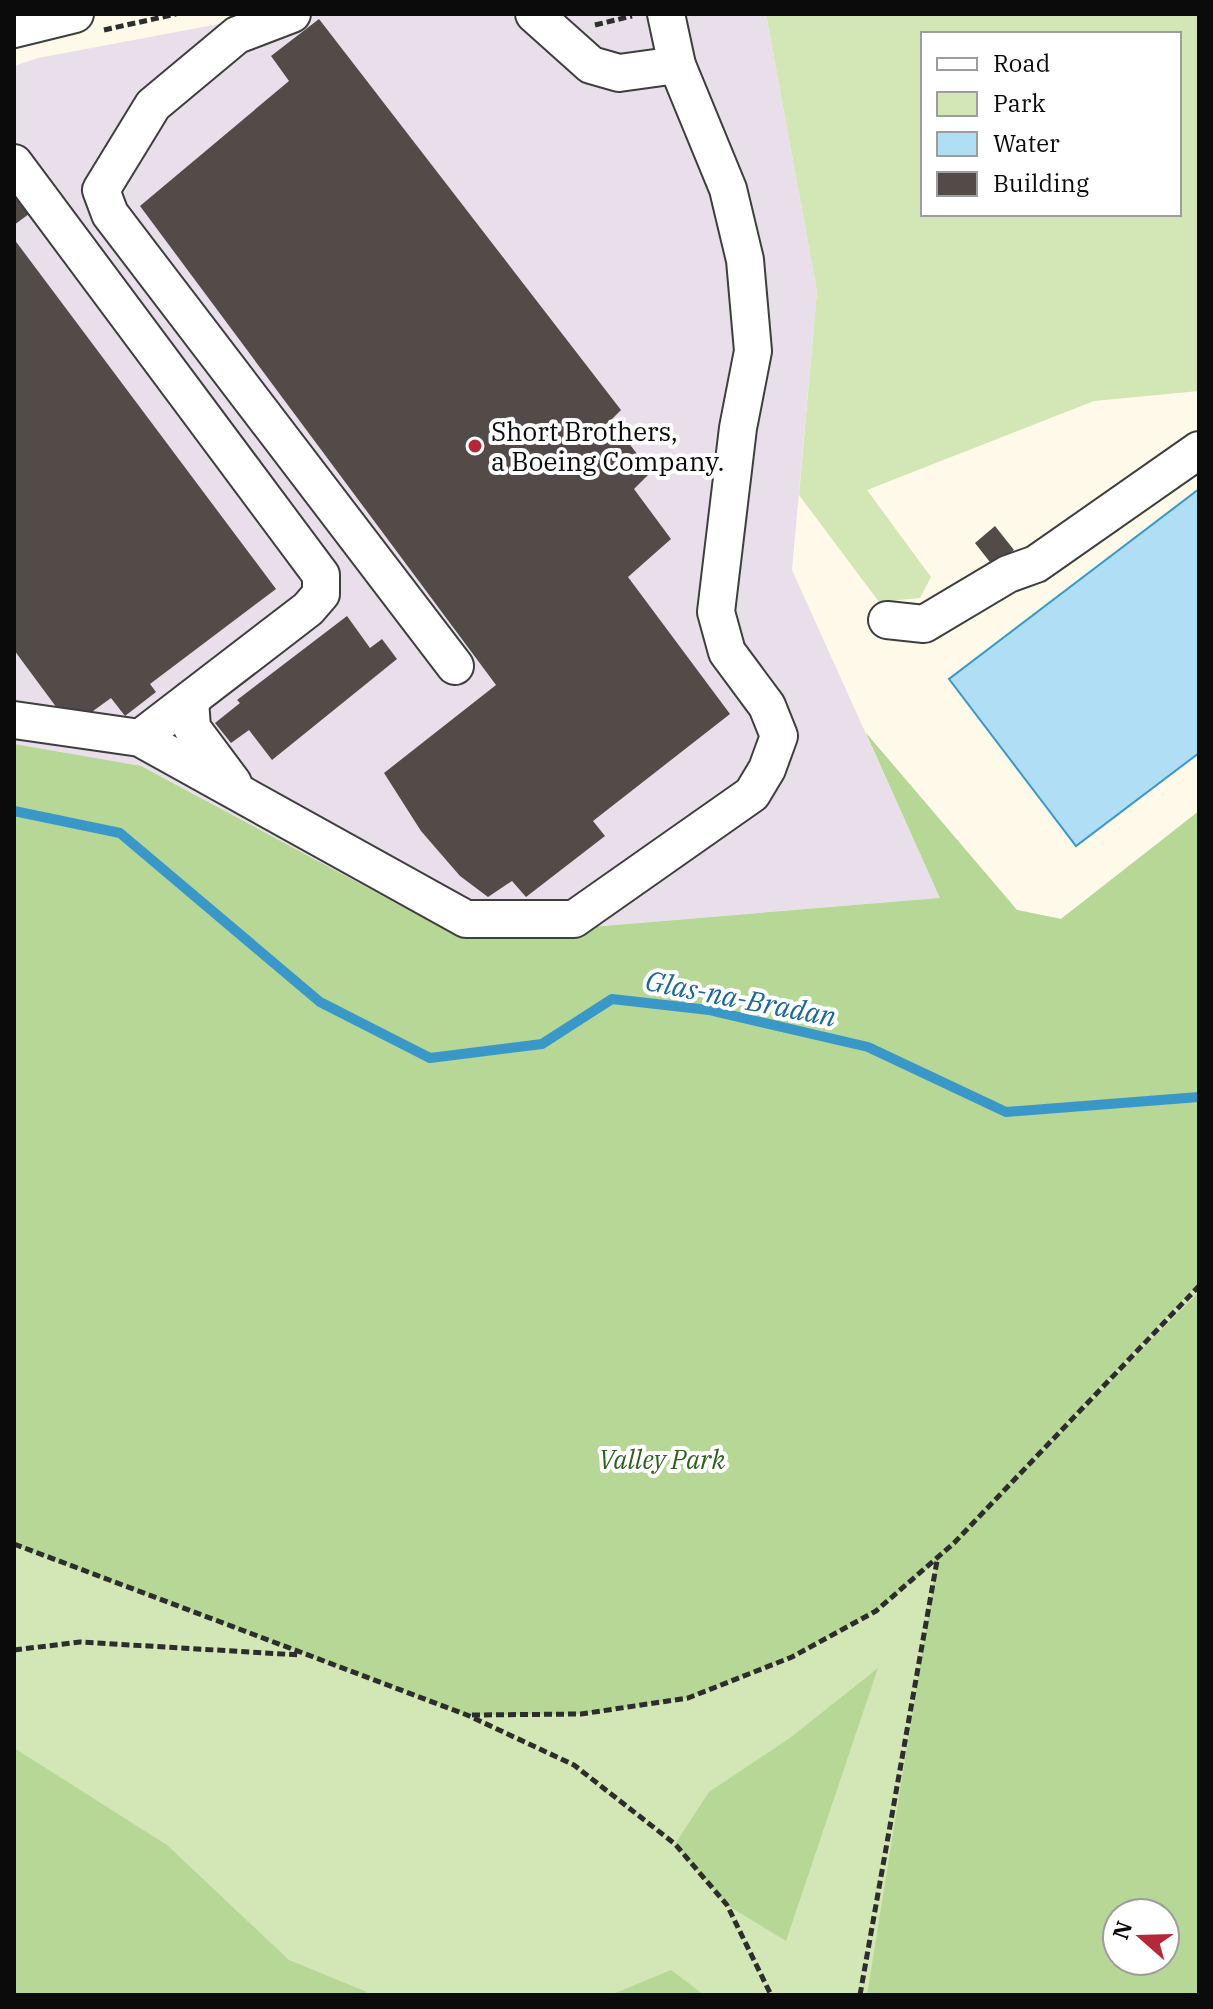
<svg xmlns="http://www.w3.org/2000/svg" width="1213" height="2009" font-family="'IBM Plex Serif',serif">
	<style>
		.industrial { fill: #e8dfea }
		.green { fill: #d2e7b5; fill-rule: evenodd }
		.forest { fill: #b6d795; fill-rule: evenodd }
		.water { fill: #b0def4; stroke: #3998c8; stroke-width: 2 }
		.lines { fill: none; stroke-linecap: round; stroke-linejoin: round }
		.stream { stroke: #3998c8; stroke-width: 10 }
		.building { fill: #534b48 }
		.minor-casing { stroke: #3e3e3e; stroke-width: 40 }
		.path { stroke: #2d2d2d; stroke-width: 5; stroke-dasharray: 8 4; stroke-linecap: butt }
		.minor { stroke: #fff; stroke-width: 36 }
		.poi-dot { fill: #b52837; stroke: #fff; stroke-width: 3 }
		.labels { text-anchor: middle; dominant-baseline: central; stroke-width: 8; stroke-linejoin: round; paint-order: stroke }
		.poi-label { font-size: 26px; fill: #0b0b0b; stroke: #fff; text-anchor: start }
		.park-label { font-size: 26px; font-style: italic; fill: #305f1e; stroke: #fff }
		.water-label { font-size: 28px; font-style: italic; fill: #196897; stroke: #fff }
	</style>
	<rect width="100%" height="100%" fill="#fef9e9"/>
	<path class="industrial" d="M272 14H766L817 291 792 570 940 898 461 938 141 766 14 744V66L38 58Z"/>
	<g class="green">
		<path d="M766 14H1199V391L1094 401 867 490 931 577 920 598 879 602 799 495 817 291ZM923 34H1179V214H923Z"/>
		<path d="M866 733 1017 910 1061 919 1199 811V1995H14V744L141 766 461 938 940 898ZM1117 1913H1165V1961H1117Z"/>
	</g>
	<g class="forest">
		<path d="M866 733 1017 910 1061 919 1199 811V1282L1007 1487 1199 1292V1995H867L937 1561 876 1611 792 1657 688 1698 581 1714 467 1715 14 1545V744L141 766 461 938 940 898ZM1117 1913H1165V1961H1117Z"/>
		<path d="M878 1668 786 1941 727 1905 675 1844 709 1792 790 1738Z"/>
		<path d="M14 1748 167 1845 289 1960 367 1992V1995H14Z"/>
		<path d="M671 1970 704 1995H613V1994Z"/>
	</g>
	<path class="water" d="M1199 489V753L1076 846 949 679Z"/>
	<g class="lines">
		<path class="stream" d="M14 811 120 833 320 1002 430 1058 542 1044 612 999 709 1010 868 1047 1006 1112 1199 1097"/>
	</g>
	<g class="building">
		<path d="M319 19 621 410 611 420 651 472 634 489 671 539 628 577 730 714 593 821 605 836 526 897 512 881 488 897 460 876 421 831 384 773 496 685 140 206 289 81 271 56Z"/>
		<path d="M14 193 29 214 14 225Z"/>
		<path d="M14 239 276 589 150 684 156 692 125 716 111 698 71 727 14 650Z"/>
		<path d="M995 526 1014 550 993 566 975 543Z"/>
		<path d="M347 616 370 648 382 639 397 659 272 760 249 730 231 743 215 723 240 703 237 700Z"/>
	</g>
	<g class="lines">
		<g class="minor-casing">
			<g id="minor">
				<path d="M292 14 237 35 153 105 101 190 110 214 455 666"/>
				<path d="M534 14 591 65 619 73 677 65"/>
				<path d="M14 29 75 14"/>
				<path d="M14 163 321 575V594L308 609 140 738"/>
				<path d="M887 620 924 624 1008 574 1036 564 1199 450"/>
				<path d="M190 700 192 728 233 783"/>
				<path d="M14 720 140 738 466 919H574L752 794 767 769 779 736 767 706 727 652 716 612 738 428 753 351 745 260 728 189 677 65 666 14"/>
			</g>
		</g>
		<g class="path">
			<path d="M595 25 632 16"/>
			<path d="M104 30 176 14"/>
			<path d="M14 1544 467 1715 574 1765 675 1844 727 1905 771 1995"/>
			<path d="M14 1650 80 1642 300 1655"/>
			<path d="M472 1715 581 1714 688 1698 792 1657 876 1611 954 1543 1199 1286"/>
			<path d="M860 1995 937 1561"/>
		</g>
		<use href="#minor" class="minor"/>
	</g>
	<circle class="poi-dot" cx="475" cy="446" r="8"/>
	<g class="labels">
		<g class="poi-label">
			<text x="491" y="431">Short Brothers,<tspan x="491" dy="30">a Boeing Company.</tspan></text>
		</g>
		<g class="park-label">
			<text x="662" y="1459">Valley Park</text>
		</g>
		<g class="water-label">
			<text transform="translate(741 998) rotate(11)">Glas-na-Bradan</text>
		</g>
	</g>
	<rect width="1213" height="2009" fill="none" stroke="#0b0b0b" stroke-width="32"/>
	<rect x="921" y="32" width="260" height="184" fill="#ffffff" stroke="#9d9d9d" stroke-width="2"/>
	<rect x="937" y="58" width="40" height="12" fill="#ffffff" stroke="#9d9d9d" stroke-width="2"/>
	<text x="993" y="72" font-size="24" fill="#0b0b0b">Road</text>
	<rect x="937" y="92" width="40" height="24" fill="#d2e7b5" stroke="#9d9d9d" stroke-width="2"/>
	<text x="993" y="112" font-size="24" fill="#0b0b0b">Park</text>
	<rect x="937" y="132" width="40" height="24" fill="#b0def4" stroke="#9d9d9d" stroke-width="2"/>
	<text x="993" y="152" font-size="24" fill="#0b0b0b">Water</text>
	<rect x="937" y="172" width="40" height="24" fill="#534b48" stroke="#9d9d9d" stroke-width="2"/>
	<text x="993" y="192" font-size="24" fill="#0b0b0b">Building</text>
	<g transform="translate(1141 1937) rotate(290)"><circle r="38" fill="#ffffff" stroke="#9d9d9d" stroke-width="2"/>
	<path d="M0-6L14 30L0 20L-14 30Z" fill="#b52837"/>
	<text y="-12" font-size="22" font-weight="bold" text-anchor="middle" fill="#0b0b0b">N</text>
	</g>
</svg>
